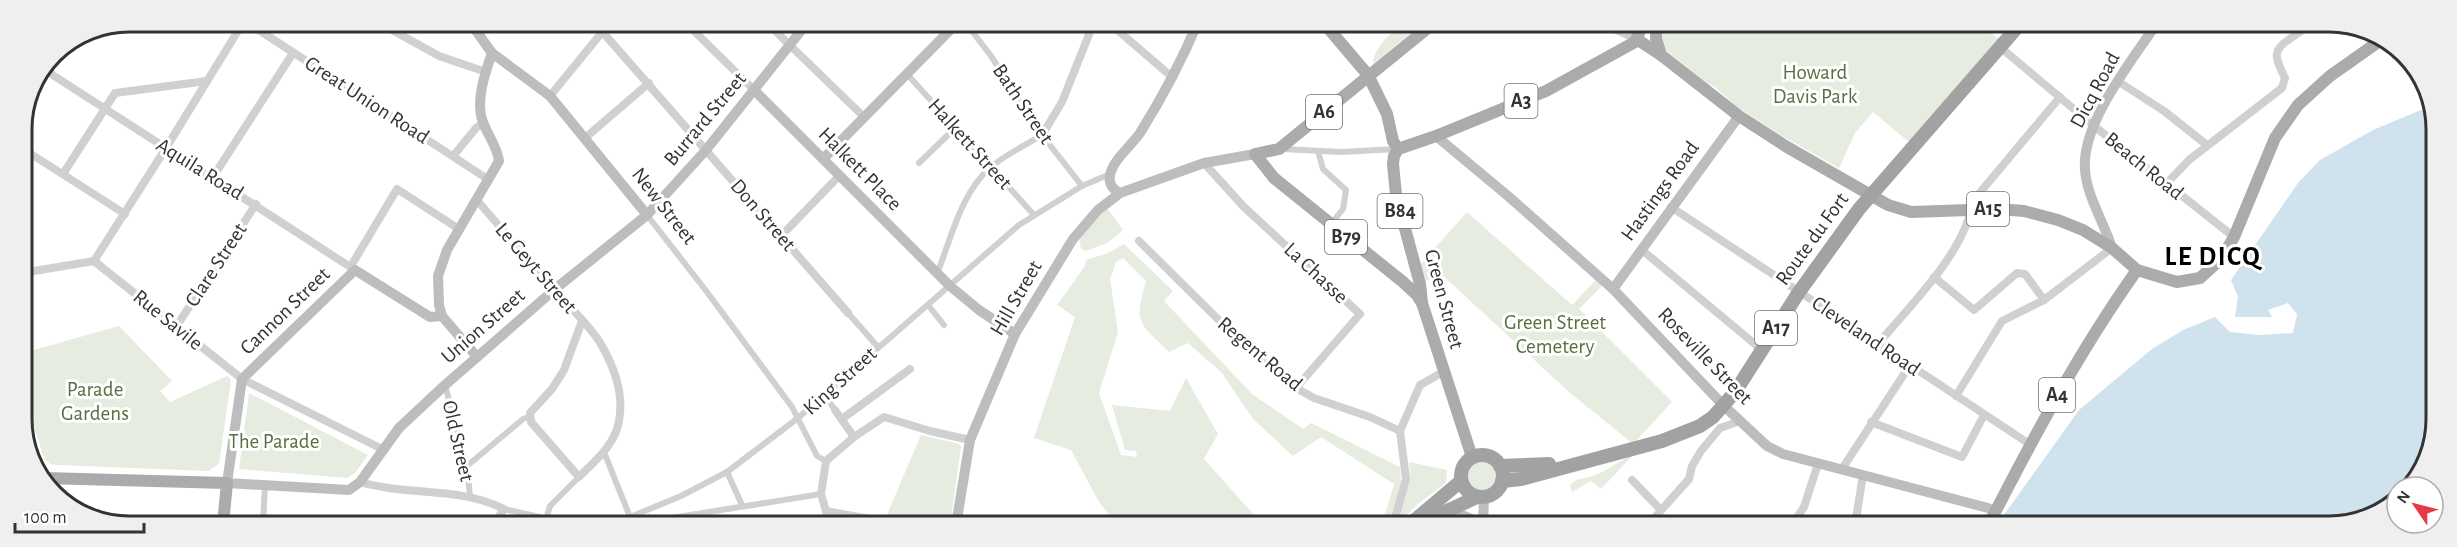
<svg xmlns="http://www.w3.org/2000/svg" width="2457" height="547" font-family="'Alegreya Sans',sans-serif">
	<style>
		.green { fill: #e6ecdf }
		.water { fill: #cfe2ee }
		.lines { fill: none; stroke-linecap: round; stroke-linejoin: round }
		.pedestrian { stroke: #d0d0d0; stroke-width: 6 }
		.minor { stroke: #d0d0d0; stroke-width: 8 }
		.secondary { stroke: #bdbdbd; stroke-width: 10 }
		.primary { stroke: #ababab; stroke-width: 12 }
		.trunk { stroke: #a2a2a2; stroke-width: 14 }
		.labels { text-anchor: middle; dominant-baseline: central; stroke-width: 6; stroke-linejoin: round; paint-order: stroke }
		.shield { fill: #fff; stroke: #707070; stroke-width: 1.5 }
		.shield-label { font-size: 20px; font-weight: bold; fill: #333 }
		.park-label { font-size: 21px; fill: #56703f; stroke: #fff }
		.street-label { font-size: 21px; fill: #333; stroke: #fff }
		.district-label { font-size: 27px; font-weight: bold; letter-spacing: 1.5px; fill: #000; stroke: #fff }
		.rim { fill: none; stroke: #333; stroke-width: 3 }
	</style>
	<rect width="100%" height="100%" fill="#fff"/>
	<g class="green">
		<path d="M1402 22 1420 23 1418 27 1373 64C1373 48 1392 33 1402 22Z"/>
		<path d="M1663 22 1979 23 2000 40 1909 142 1873 112 1855 133 1839 168 1784 137 1736 106 1714 86 1708 84 1666 50 1662 35Z"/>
		<path d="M1107 208 1123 230 1107 243 1086 251 1081 249 1079 238Z"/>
		<path d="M1467 212 1572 305 1596 280 1602 286 1579 309 1672 402 1633 444 1568 391 1441 274 1424 282 1419 266Z"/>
		<path d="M1124 244 1173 291 1164 301 1252 394 1303 429 1311 423 1400 467 1401 482 1390 525H1382L1394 484 1321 437 1293 456 1253 419 1222 373 1188 343 1169 352C1138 321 1134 325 1146 281L1123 258 1116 262 1110 279 1118 332 1099 393 1121 455 1137 457 1136 451 1125 450 1112 405 1170 411 1186 378 1218 434 1204 459 1263 525H1116L1098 500 1071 450 1034 438 1075 317 1057 305 1085 266 1086 260 1108 253Z"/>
		<path d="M119 326 172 381 160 391 170 402 227 376 231 380 219 464 208 471 58 465 50 464 44 458 23 392V353Z"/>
		<path d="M249 393 368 455 355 473 347 478 239 469Z"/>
		<path d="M921 435 959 444 961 447 950 525H928L886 517Z"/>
		<path d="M1633 455 1601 489 1591 481 1572 492 1570 485C1577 477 1588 479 1597 474 1610 469 1620 460 1633 455Z"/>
		<circle cx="1482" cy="476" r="21"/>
		<path d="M1409 462 1447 470 1446 483 1419 503 1397 524 1410 476Z"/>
	</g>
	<path class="water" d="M2433 105 2434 439 2407 487H2397V500L2335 526H1996L2079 410 2152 349 2183 330 2215 317 2230 332 2260 335 2293 333 2297 314 2288 303 2268 310 2272 317H2235L2238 297 2231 280 2298 183 2320 160 2373 130Z"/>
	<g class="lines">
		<g class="pedestrian">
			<path d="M965 22 991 56 1042 135 1082 186"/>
			<path d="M1039 22 1043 25 1045 22"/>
			<path d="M1009 27 1013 22"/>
			<path d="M907 74 1034 215"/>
			<path d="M1282 149 1341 152 1397 149"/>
			<path d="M1318 151 1323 169 1346 190 1343 209 1331 224"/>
			<path d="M919 163 955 128"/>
			<path d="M647 215 707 292 792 407 817 456 826 461"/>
			<path d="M937 274C951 239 961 192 991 167 1006 154 1026 145 1042 135"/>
			<path d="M928 305 944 325"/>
			<path d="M848 313 878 347"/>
			<path d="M445 385 467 466 470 496"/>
			<path d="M824 394 835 410"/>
			<path d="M604 452 630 517"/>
			<path d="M467 466 523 419 529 417"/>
			<path d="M727 472 742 505"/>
			<path d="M504 509 571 524"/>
			<path d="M546 519 550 506 579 477"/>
			<path d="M263 523 265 485"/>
			<path d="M625 524 630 517 681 496 727 472 798 418 1019 225 1082 186 1110 174"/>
			<path d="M634 524 821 494"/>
		</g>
		<g class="minor">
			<path d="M245 21 489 180"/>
			<path d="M376 21 439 56 486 72"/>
			<path d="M593 21 848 313"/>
			<path d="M685 22 755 91"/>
			<path d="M766 22 864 117"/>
			<path d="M1108 22 1172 77"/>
			<path d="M1599 22 1632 37 1635 42"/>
			<path d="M1330 29 1338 22"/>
			<path d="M82 33 140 21"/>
			<path d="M480 35 488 21"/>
			<path d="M2000 47 2094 126 2234 237"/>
			<path d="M45 70 355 270"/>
			<path d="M2119 82 2164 111 2207 145"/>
			<path d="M550 96 603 31"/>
			<path d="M1042 135 1062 102 1094 22"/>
			<path d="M585 138 649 83"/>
			<path d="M454 155 476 128 483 123"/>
			<path d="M21 157 31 154 125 214"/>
			<path d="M1204 163 1244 207 1360 314 1296 388"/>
			<path d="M63 174 115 93 207 81"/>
			<path d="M213 177 293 53"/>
			<path d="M2166 184 2189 160 2282 88 2285 78C2276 59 2270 51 2291 38 2296 35 2302 29 2307 28 2323 26 2329 34 2344 23"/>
			<path d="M476 199C504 232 533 264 561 297 575 313 592 328 602 346 615 369 624 395 619 421 615 445 595 461 579 477L531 422 530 413 552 389 564 370 582 321"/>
			<path d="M1671 207 2031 445"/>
			<path d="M781 236 839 176"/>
			<path d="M1139 241 1244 345 1296 388 1314 398 1370 417 1400 431"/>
			<path d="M1642 250 1762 350"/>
			<path d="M94 261 242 379 382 449"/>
			<path d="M94 261 166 148 244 21"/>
			<path d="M351 266 397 189 459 229"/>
			<path d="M22 273 94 261"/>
			<path d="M1934 277 1974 310 2017 273 2025 274 2044 300"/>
			<path d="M176 327 256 204"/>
			<path d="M1878 344C1908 308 1953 264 1968 220 1970 214 1970 207 1972 202L2060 97"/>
			<path d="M1956 396 2002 321 2044 300 2112 248"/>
			<path d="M835 410 854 437"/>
			<path d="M842 419 910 369"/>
			<path d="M1871 422 1962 457 1984 415"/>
			<path d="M1400 431 1420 385 1443 372"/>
			<path d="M1842 469 1910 365"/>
			<path d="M1632 480 1661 510"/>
			<path d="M360 482C408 496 458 486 504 509L494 524"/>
			<path d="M826 511 902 525"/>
			<path d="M830 525 821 494 826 461 854 437 884 417 930 431 970 440"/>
			<path d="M1393 525 1406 479 1400 431"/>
			<path d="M1648 525 1689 479 1692 466 1701 451 1720 428 1740 421"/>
			<path d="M1792 525 1804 507 1818 464"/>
			<path d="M1855 525 1863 475"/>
		</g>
		<g class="secondary">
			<path d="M469 21 492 53 550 96 647 215"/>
			<path d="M755 91 950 286 979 310 1015 334"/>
			<path d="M1436 136 1508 196 1613 289 1724 406 1767 446 1783 454 1988 508 1995 512"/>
			<path d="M823 159 958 22"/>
			<path d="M1120 193C1113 190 1108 183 1110 175 1113 160 1131 146 1140 133 1162 98 1182 60 1198 22"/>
			<path d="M2112 248C2104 222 2087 197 2085 170 2081 123 2132 61 2157 23"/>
			<path d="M1613 289 1739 116"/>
			<path d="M442 316 430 317 355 270 242 379 227 483 349 490 360 482 399 428 445 385 555 289 647 215 706 150 808 22"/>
			<path d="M477 357 442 316 439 305 438 276 447 250 499 161C497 146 488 136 483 122 475 102 485 73 492 53"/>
			<path d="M1450 510 1474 520 1479 525"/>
			<path d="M956 525 970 440 1015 334 1073 239 1098 210 1120 193 1204 163 1255 154"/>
			<path d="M1483 525 1484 497"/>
		</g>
		<g class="primary">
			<path d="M1323 22 1368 75 1387 114 1393 141 1398 149"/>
			<path d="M1656 22V38L1661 55"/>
			<path d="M1638 40 1661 55 1739 116 1787 147 1888 205 1911 212 1998 209 2024 211 2058 220 2083 230 2112 248 2137 270 2177 282 2200 278 2221 259 2234 237 2275 138 2298 105 2330 76 2381 40"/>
			<path d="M1398 149 1394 156 1393 164 1396 195 1420 284 1422 303 1472 457"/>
			<path d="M1398 149 1436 136 1546 91 1635 42 1644 22"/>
			<path d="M1422 303 1417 295 1403 282 1274 178 1255 154 1279 149 1435 22"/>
			<path d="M23 430 27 447"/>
			<path d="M44 478 227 483 223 524"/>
			<path d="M1988 526C2033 438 2080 350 2137 270"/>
		</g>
		<g class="trunk">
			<circle cx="1482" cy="476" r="21"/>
			<path d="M1500 466 1549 464"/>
			<path d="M1502 481 1521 479 1662 441 1700 426 1713 417 1735 392 1799 292 1859 209 2021 23"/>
			<path d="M1419 524 1477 497"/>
			<path d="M1409 525 1461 481"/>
		</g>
	</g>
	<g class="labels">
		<g class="shield">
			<rect x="1504.5" y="84" width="33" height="34" rx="4.5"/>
			<rect x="1306" y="95" width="36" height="34" rx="4.5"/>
			<rect x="1967" y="192" width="42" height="34" rx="4.5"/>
			<rect x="1377.5" y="194" width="45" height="34" rx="4.5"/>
			<rect x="1325" y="220" width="42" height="34" rx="4.5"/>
			<rect x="1755" y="311" width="42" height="34" rx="4.5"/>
			<rect x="2039" y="378" width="36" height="34" rx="4.5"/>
		</g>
		<g class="shield-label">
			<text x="1521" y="101">A3</text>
			<text x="1324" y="112">A6</text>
			<text x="1988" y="209">A15</text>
			<text x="1400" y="211">B84</text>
			<text x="1346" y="237">B79</text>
			<text x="1776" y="328">A17</text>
			<text x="2057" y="395">A4</text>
		</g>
		<g class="park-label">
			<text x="1815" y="72">Howard<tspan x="1815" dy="24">Davis Park</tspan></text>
			<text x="1555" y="322">Green Street<tspan x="1555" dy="24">Cemetery</tspan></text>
			<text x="95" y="389">Parade<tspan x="95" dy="24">Gardens</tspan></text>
			<text x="274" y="441">The Parade</text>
		</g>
		<g class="street-label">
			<text transform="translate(2095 90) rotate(-62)">Dicq Road</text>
			<text transform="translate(367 100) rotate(33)">Great Union Road</text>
			<text transform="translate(1023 104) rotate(56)">Bath Street</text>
			<text transform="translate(705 119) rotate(-50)">Burrard Street</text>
			<text transform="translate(970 144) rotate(48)">Halkett Street</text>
			<text transform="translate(2144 166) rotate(39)">Beach Road</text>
			<text transform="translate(200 169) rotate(32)">Aquila Road</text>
			<text transform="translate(860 169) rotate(45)">Halkett Place</text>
			<text transform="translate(1660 191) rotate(-54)">Hastings Road</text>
			<text transform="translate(664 206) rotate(52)">New Street</text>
			<text transform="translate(763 215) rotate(49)">Don Street</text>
			<text transform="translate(1812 239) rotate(-54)">Route du Fort</text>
			<text transform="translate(216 265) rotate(-57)">Clare Street</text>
			<text transform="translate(536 268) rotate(49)">Le Geyt Street</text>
			<text transform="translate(1316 273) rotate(43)">La Chasse</text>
			<text transform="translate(1016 298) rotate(-60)">Hill Street</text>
			<text transform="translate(1444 299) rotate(75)">Green Street</text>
			<text transform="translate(285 311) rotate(-44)">Cannon Street</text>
			<text transform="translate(168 320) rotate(39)">Rue Savile</text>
			<text transform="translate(483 326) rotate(-41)">Union Street</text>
			<text transform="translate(1866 336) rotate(34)">Cleveland Road</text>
			<text transform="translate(1260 354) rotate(40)">Regent Road</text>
			<text transform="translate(1705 356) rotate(46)">Roseville Street</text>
			<text transform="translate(840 381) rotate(-42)">King Street</text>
			<text transform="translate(458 441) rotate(77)">Old Street</text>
		</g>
		<g class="district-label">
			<text x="2213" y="256">LE DICQ</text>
		</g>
	</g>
	<path d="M0 0H2457V547H0ZM129 32H2329A97 97 0 0 1 2426 129V419A97 97 0 0 1 2329 516H129A97 97 0 0 1 32 419V129A97 97 0 0 1 129 32Z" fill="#efefef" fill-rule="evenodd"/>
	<path class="rim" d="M129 32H2329A97 97 0 0 1 2426 129V419A97 97 0 0 1 2329 516H129A97 97 0 0 1 32 419V129A97 97 0 0 1 129 32Z"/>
	<g transform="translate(2415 505) rotate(305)"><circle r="28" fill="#ffffff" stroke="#adadad" stroke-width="1.5"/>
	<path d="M0-4.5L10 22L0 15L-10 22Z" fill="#e63946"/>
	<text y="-9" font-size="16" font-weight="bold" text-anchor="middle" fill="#333333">N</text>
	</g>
	<path d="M15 523v9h129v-9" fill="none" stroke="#333333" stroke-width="3"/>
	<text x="24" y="523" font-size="18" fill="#333333" stroke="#ffffff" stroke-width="4.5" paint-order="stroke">100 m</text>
</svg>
